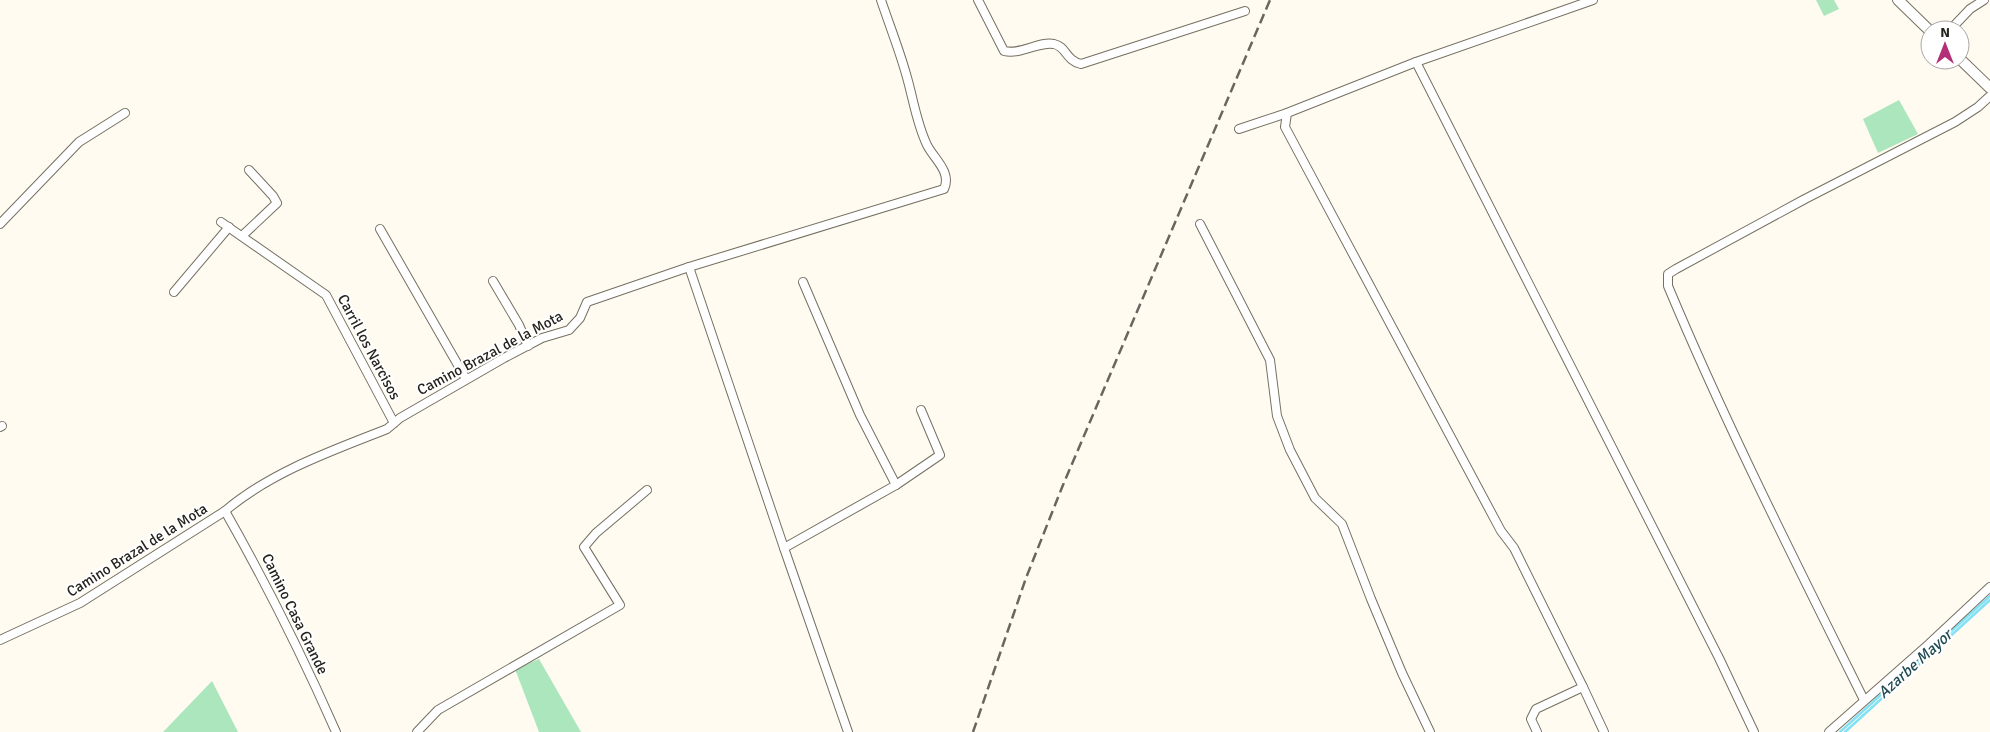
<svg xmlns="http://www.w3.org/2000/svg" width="1990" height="732" font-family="Signika,sans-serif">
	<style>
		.green { fill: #ace6bd }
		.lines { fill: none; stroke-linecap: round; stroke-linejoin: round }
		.stream { stroke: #82e1f4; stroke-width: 2.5 }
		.minor-casing { stroke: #757061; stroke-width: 10 }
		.tertiary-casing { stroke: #757061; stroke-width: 12 }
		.minor { stroke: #fff; stroke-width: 8 }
		.tertiary { stroke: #fff; stroke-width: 10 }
		.rail { stroke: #69665f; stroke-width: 2.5; stroke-dasharray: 10 5; stroke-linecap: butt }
		.labels { text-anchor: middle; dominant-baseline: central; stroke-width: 4; stroke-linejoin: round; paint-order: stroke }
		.street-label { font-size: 15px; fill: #25231d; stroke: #fff }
		.water-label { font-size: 16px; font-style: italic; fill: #214c54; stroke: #fff }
	</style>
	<rect width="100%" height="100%" fill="#fffbf1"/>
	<g class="green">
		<path d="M1816 0H1834L1839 9 1824 16Z"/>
		<path d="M1899 100 1918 134 1878 153 1863 119Z"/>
		<path d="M539 659 581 732H539L515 669Z"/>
		<path d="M212 681 238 732H163Z"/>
	</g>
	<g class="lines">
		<g class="stream">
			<path d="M1840 732 1990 596"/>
			<path d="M1845 732 1990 600"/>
		</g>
		<g class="minor-casing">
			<g id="minor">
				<path d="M978 0 1004 51C1021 55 1039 41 1054 44 1067 47 1065 60 1081 64L1245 11"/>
				<path d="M1950 30 1970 9 1984 0"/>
				<path d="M1416 62 1593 0"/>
				<path d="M1239 129 1287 113"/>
				<path d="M221 222 326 295 394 423"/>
				<path d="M0 224 79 142 125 113"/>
				<path d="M1200 224 1270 360 1277 416 1290 450 1315 498 1342 524 1371 599 1402 673 1430 732"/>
				<path d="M380 229 466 379"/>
				<path d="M242 236 277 203 273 196 249 170"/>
				<path d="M689 267 784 548 896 485 860 415 803 282"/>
				<path d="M493 281 519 325 528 346"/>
				<path d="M174 292 229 227"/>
				<path d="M0 427 2 426"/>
				<path d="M896 485 940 455 921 410"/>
				<path d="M225 511C266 583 303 657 336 732"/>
				<path d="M784 548 848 732"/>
				<path d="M0 640 80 603 225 511C271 472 331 451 387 429L400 418 504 358 542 338 569 330 580 318 587 302 689 267 944 189C952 172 934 159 927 145 916 122 913 97 906 74 899 49 889 24 881 0"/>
				<path d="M1583 687 1514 548 1501 531 1285 127 1287 113 1416 62 1719 658 1754 732"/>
				<path d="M1864 700C1796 563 1727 427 1668 286V274L1676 269 1805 199 1955 122 1978 107 1990 96"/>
				<path d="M417 732 438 710 620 605 584 547 596 533 647 490"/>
				<path d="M1537 732 1531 719 1536 709 1583 687 1604 732"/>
				<path d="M1829 732 1929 644 1990 587"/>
			</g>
		</g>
		<g class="tertiary-casing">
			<g id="tertiary">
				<path d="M1898 0 1930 31"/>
				<path d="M1960 59 1990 88"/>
			</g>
		</g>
		<use href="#minor" class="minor"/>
		<use href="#tertiary" class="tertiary"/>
		<path class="rail" d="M973 732 1026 578 1063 485 1270 0"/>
	</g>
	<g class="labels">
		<g class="street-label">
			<text transform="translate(369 347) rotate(62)">Carril los Narcisos</text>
			<text transform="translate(490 353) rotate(-28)">Camino Brazal de la Mota</text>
			<text transform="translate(137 550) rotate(-32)">Camino Brazal de la Mota</text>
			<text transform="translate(295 614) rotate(64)">Camino Casa Grande</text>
		</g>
		<g class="water-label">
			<text transform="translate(1915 664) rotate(-42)">Azarbe Mayor</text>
		</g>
	</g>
	<g transform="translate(1945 45)"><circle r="24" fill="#ffffff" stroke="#a8a7a5"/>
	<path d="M0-4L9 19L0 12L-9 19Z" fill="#b32f77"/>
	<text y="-8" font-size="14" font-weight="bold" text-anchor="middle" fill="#25231d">N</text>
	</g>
</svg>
